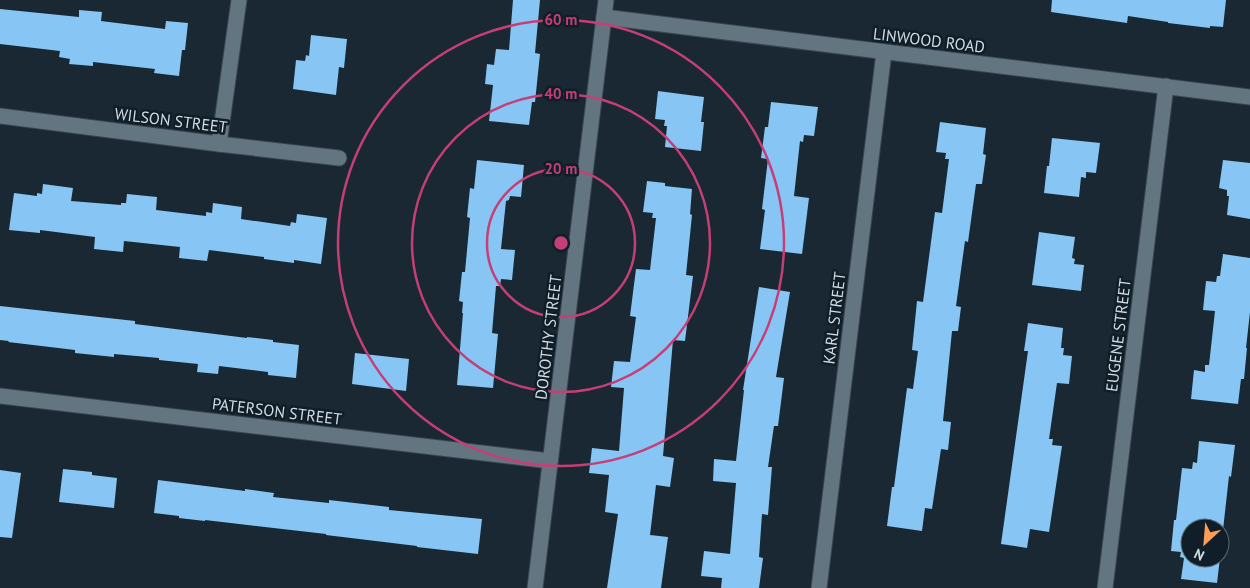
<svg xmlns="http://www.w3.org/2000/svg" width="1250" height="588" font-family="'PT Sans',sans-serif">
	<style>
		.building { fill: #87c6f4 }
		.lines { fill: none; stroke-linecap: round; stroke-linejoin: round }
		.minor-casing { stroke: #3a454e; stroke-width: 17 }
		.minor { stroke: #647582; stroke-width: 15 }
		.ring { fill: none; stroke: #c53f76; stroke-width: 2.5 }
		.labels { text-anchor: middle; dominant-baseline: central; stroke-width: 5; stroke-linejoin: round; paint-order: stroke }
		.street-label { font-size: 16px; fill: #d2dbe2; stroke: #0f1e28 }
		.centre { fill: #c53f76; stroke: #0f1e28; stroke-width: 2.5 }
		.ring-label { font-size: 15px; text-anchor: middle; font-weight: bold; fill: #c53f76; stroke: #0f1e28; stroke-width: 5; stroke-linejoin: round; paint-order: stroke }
	</style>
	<rect width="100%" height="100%" fill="#192832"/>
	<g class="building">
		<path d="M513 0H540L535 53 540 54 535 102H532L529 125 489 121 493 85 485 84 487 64 494 65 496 49 509 50Z"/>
		<path d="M1052 0H1226L1223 27 1210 26V28L1168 23V22L1128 16 1127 23 1051 12Z"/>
		<path d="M0 9 79 17V10L102 12 101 21 165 29 166 21 188 23 185 50H182L179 76 154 73 155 69 93 62V66L69 64 70 59 59 57 60 51 0 44Z"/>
		<path d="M311 35 347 39 344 68 339 67 336 95 293 89 296 60 305 61 306 55 309 56Z"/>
		<path d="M658 91 704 97 701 122H704L701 151 665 147 667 126H664L665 120 655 119Z"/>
		<path d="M771 102 818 107 814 136 804 135 803 142 800 141 794 196 809 198 802 254 760 249 765 210 762 209 768 159 761 158 765 127H768Z"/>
		<path d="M940 122 986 128 983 154 986 155 982 184H976L968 242 965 241 956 306 961 307 958 331H952L943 421 951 422 948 450 941 449 932 509 925 508 922 531 887 526 892 487H894L907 388 913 389 918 351 912 350 917 301 923 302 935 212 942 213 949 159H945L946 153 936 152Z"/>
		<path d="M1052 138 1100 143 1096 173 1086 172V178L1081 177 1079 197 1044 193 1047 166H1049Z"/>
		<path d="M477 160 524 165 521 197 510 196 509 200 506 201 501 249 515 250 512 280 501 279 500 286H496L492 333 498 334 493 388 457 385 463 313H462L463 302 459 301 462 272H465L470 218 467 217 470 188 474 189Z"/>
		<path d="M1223 160 1250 163V219L1227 215 1229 196H1227V190L1219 188Z"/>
		<path d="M647 181 665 183V186L692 189 690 214 692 215 686 275 693 276 685 341 673 340 663 456 674 458 670 487 656 485 650 535 668 537 661 588H607L618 514 605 512 609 475 589 473 592 448 619 451 624 388 611 387 614 361 630 362 636 317 630 316 636 269 650 270 656 218H652L653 213 643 212Z"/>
		<path d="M43 184 73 188 71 201 121 205V203H126L127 194 157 197 156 210 206 216V212L212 213 213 203 242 207 241 219 290 226 291 222 296 223 297 214 327 218 321 264 294 260V263L264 259V257L209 250 207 261 179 258 180 247 124 241 123 252 94 249 95 237 40 230V233L9 230 14 193 37 196V193L42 194Z"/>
		<path d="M1039 232 1075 237 1072 258 1075 259 1074 264 1084 265 1081 291 1032 285Z"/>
		<path d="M1223 254 1250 258V312L1246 348H1247L1244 379H1241L1238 404 1191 399 1194 370 1205 372V365H1209L1215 311 1203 310 1206 281 1216 282 1217 276H1220Z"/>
		<path d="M759 287 790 292 776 377 784 378 778 426H774L768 467H772L768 515 762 514 759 557 763 558 759 588H721L722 578 701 576 704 551 730 554 736 483 713 481 714 459 736 461 744 390H743Z"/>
		<path d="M0 306 135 321V324L247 338V337L273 340V342L299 345 296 378 268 375V372L219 366 218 374 197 372 198 364 159 360V358L114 354V357L75 353V350L8 342 9 341 0 340Z"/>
		<path d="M1028 323 1063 328 1061 348H1064L1063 355 1072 356 1069 384 1057 383 1049 439H1053L1052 445 1062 446 1049 532 1030 529 1027 548 1001 544 1028 351H1024Z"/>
		<path d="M355 353 409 359 406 391 352 384Z"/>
		<path d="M1199 441 1235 445 1231 477 1229 476 1220 557V528H1190V558H1220L1217 583 1181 579 1184 558 1180 557 1181 552 1171 551 1174 520H1176L1182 468 1192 469 1193 462 1197 463Z"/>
		<path d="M63 469 92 472V475L117 478 114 508 59 502Z"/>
		<path d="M0 470 21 473 12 538 0 537Z"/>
		<path d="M158 480 245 491V489L274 493 273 497 329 503V500L389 507V510L482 519 478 554 417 547V546L326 535V534L205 520V521L179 518V516L154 513Z"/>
	</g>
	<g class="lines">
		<g class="minor-casing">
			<g id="minor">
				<path d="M604 17 1250 97"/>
				<path d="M0 116 219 144 339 158"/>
				<path d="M219 144 239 0"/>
				<path d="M0 396 550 461"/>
				<path d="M535 588 606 0"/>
				<path d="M819 588 884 52"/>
				<path d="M1105 588 1166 86"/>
			</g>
		</g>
		<use href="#minor" class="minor"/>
	</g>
	<g class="ring">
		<circle cx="561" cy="243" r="74"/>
		<circle cx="561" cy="243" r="149"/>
		<circle cx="561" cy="243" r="223"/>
	</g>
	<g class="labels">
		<g class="street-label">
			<text transform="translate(929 40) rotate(7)">LINWOOD ROAD</text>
			<text transform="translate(171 120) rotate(7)">WILSON STREET</text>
			<text transform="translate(834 318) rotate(-83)">KARL STREET</text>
			<text transform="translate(1118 335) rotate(-83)">EUGENE STREET</text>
			<text transform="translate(548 337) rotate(-83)">DOROTHY STREET</text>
			<text transform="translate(277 411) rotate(7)">PATERSON STREET</text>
		</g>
	</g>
	<circle cx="561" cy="243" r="8" class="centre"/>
	<g class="ring-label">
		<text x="561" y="25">60 m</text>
		<text x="561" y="99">40 m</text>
		<text x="561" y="174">20 m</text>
	</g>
	<g transform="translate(1205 543) rotate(206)"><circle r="24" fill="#0f1e28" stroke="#5d6a72"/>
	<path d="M0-4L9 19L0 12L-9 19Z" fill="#fc9d53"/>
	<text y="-8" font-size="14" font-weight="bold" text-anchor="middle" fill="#d2dbe2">N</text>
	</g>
</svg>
